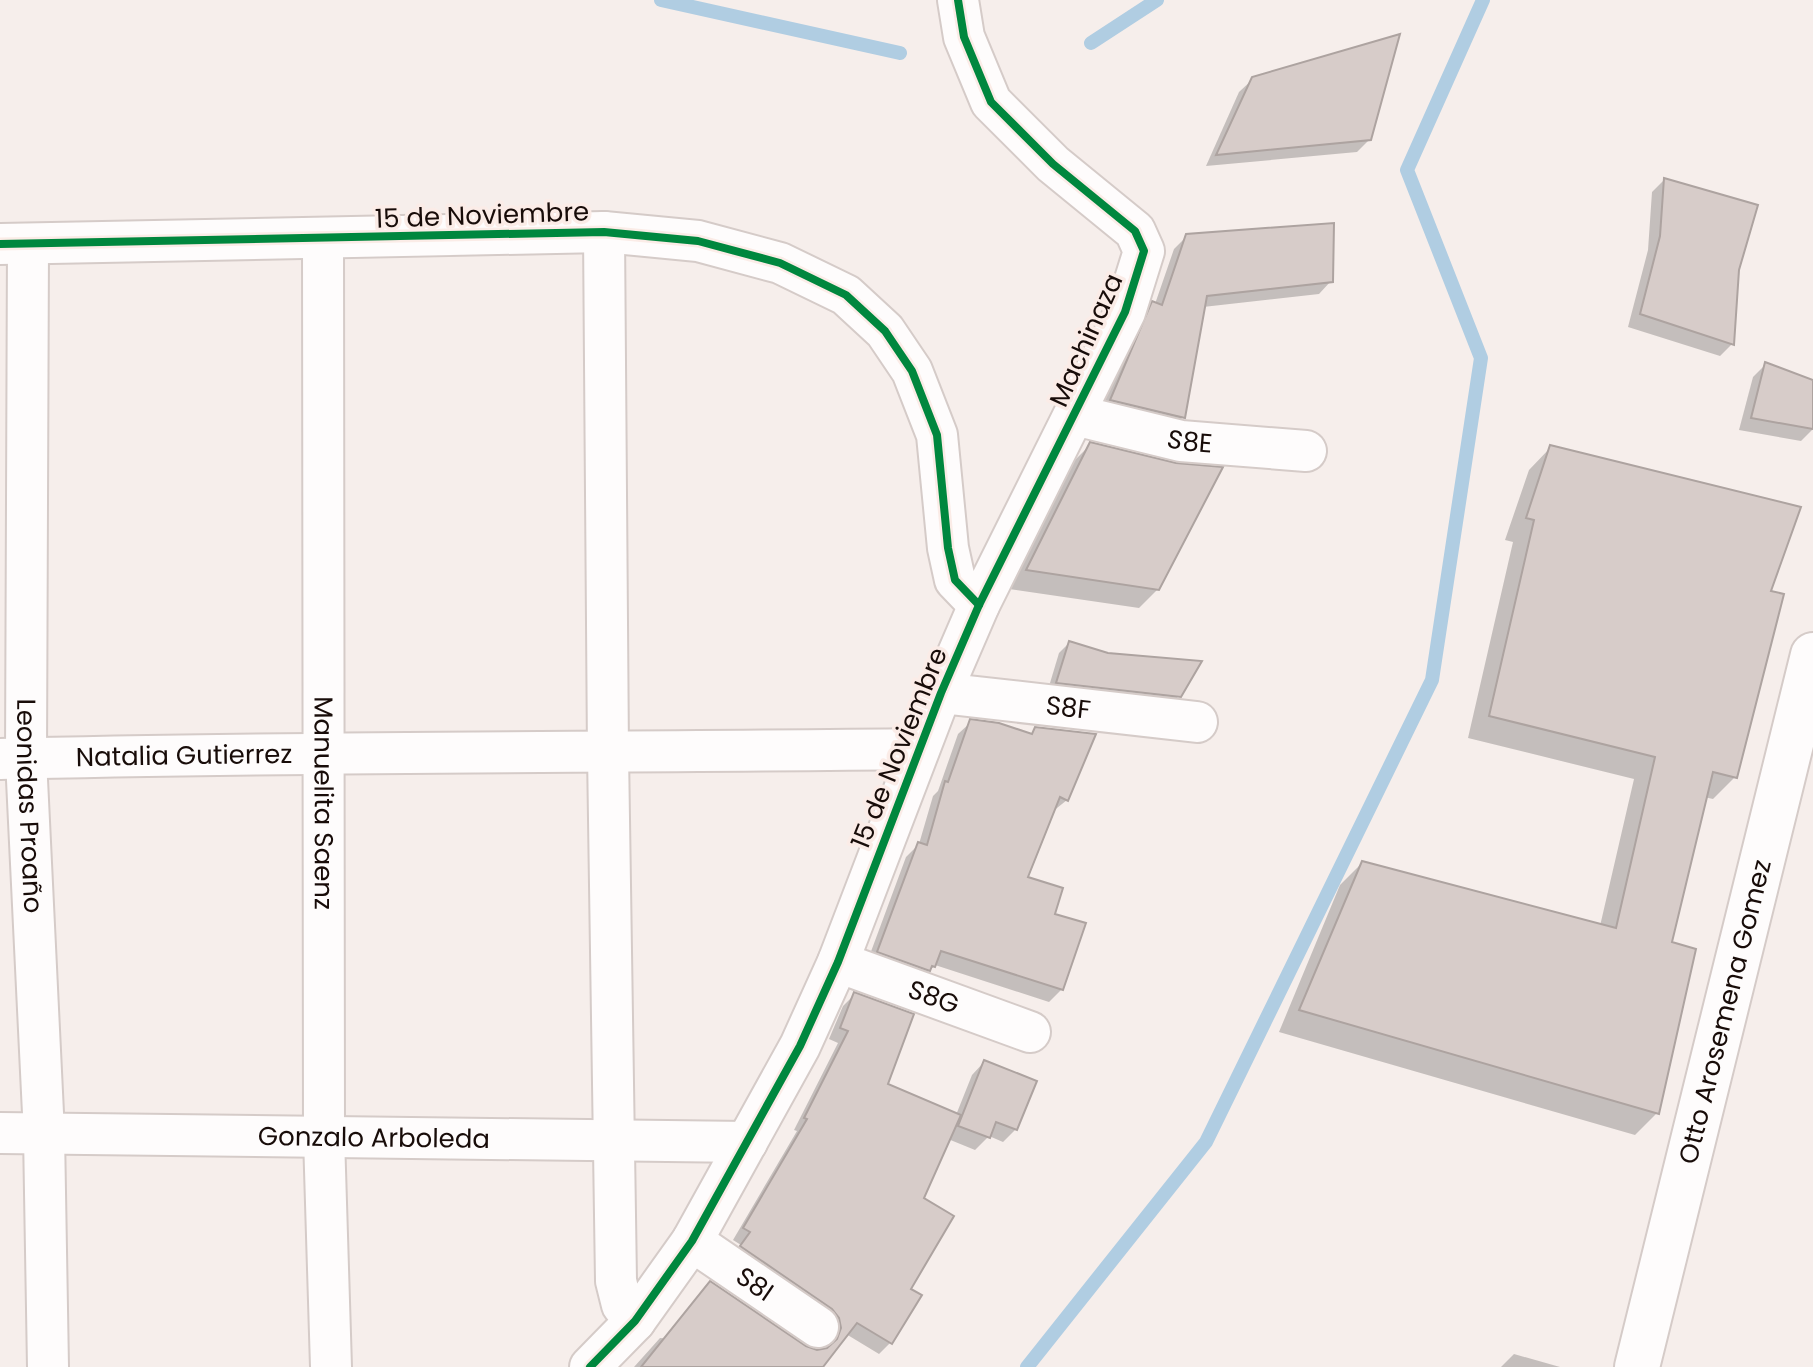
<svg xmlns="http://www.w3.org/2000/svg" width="1813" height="1367" font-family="Poppins,sans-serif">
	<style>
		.shadow { fill: #0003 }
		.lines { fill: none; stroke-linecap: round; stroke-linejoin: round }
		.stream { stroke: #b0cde2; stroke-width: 14 }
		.building { fill: #d7ccc9; stroke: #ada3a0; stroke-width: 2 }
		.street-casing { stroke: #d5cbc8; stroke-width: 44 }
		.secondary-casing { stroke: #d5cbc8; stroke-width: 48 }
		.street { stroke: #fefcfc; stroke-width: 40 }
		.secondary { stroke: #fefcfc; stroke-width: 44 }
		.cycleway-casing { stroke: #fbece7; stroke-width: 13 }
		.cycleway { stroke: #00873e; stroke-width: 8 }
		.labels { text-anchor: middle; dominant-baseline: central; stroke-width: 7; stroke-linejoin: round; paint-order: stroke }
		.street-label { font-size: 26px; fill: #180c09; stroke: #fbece7 }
	</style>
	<rect width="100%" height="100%" fill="#f6eeeb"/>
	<g class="shadow">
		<path d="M1253 79 1370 139 1357 152 1206 166 1239 92Z"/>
		<path d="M1664 180 1737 270 1732 344 1720 356 1628 327 1648 250 1652 192Z"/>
		<path d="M1187 236 1331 281 1319 294 1203 307 1183 417 1171 430 1099 412 1140 316 1153 304H1155L1174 249Z"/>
		<path d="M1766 364 1813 382V429L1801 441 1739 430 1753 377Z"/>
		<path d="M1090 445 1158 589 1139 608 1009 589 1071 464Z"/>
		<path d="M1551 447 1735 777 1713 799 1704 797 1669 944 1657 1113 1635 1135 1279 1032 1340 885 1362 863 1600 926 1634 779 1468 738 1513 542 1505 540 1529 470Z"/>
		<path d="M1069 643 1107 655 1179 696 1168 706 1047 693 1059 653Z"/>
		<path d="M971 722 1029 736 1036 729 1067 800 1052 812 1025 878 1053 915 1062 989 1049 1002 935 965 921 979 866 965 906 857 919 844 933 796 938 791 958 734Z"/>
		<path d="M854 995 885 1085 956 1115 972 1075 984 1062 1016 1129 1003 1142 989 1136 975 1150 948 1139 921 1198 909 1289 891 1342 879 1354 846 1334 821 1367H634L660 1338 805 1348 817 1352 827 1350 830 1341 730 1258 741 1245 733 1240 797 1131 794 1130 838 1043 829 1039 843 1006Z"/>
		<path d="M1514 1354 1560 1367H1501Z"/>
	</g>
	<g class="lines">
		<g class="stream">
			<path d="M661 0 900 53"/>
			<path d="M1091 43 1157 0"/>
			<path d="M1027 1367 1206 1142 1432 680 1481 358 1407 170 1483 0"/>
		</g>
	</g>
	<g class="building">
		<path d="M1400 34 1371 140 1216 155 1252 77Z"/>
		<path d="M1664 178 1758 205 1739 270 1734 345 1640 314 1660 236Z"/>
		<path d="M1334 223 1333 282 1207 296 1185 418 1110 400 1152 301 1162 305 1186 234Z"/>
		<path d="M1765 362 1813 380V429L1751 418Z"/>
		<path d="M1090 442 1176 463 1223 467 1159 590 1026 570Z"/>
		<path d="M1550 445 1801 507 1771 591 1784 594 1737 778 1713 772 1672 942 1696 949 1659 1114 1299 1010 1362 861 1616 928 1655 757 1489 716 1534 520 1526 518Z"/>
		<path d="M1069 641 1108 653 1202 661 1181 697 1056 683Z"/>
		<path d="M970 719 999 723 1032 734 1035 727 1096 734 1068 801 1060 797 1028 877 1063 888 1055 914 1086 923 1063 990 941 951 935 967 932 966 930 971 877 952 918 842 927 845 945 781 948 782Z"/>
		<path d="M854 992 914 1014 888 1084 961 1115 924 1198 954 1216 911 1289 922 1295 892 1344 857 1323 823 1367H641L710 1281 806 1346 817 1350 827 1348 837 1339 841 1328 839 1318 832 1309 740 1246 750 1232 743 1228 807 1119 804 1118 848 1031 840 1028Z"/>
		<path d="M984 1060 1037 1081 1017 1130 996 1122 990 1138 958 1126Z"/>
	</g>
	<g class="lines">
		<g class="street-casing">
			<g id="street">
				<path d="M604 232 608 753 616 1281 622 1305 635 1321"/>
				<path id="s1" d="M323 239 324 1137 331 1367"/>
				<path d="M0 244 604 232 698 241 780 263 846 295 885 331 912 371 937 435 948 548 955 580 979 605"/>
				<path id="s2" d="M28 244 26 759 44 1134 48 1367"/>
				<path id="s3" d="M1075 415 1181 441 1306 451"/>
				<path id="s4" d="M941 693 1197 722"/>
				<path id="s5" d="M0 759C306 751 612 753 919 749"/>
				<path id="s6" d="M838 962 1030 1032"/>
				<path id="s7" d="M0 1133 747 1142"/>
				<path id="s8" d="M692 1241 818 1327"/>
				<path d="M590 1367 635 1321 692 1241 800 1046 838 962 941 693 979 605 1125 312 1144 251 1135 231 1053 164 991 102 964 37 958 0"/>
			</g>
		</g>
		<g class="secondary-casing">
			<g id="secondary">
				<path id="s9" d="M1637 1367 1813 655"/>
			</g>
		</g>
		<use href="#street" class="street"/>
		<use href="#secondary" class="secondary"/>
		<g class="cycleway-casing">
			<g id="cycleway">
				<path d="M0 244 604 232 698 241 780 263 846 295 885 331 912 371 937 435 948 548 955 580 979 605"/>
				<path d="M590 1367 635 1321 692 1241 800 1046 838 962 941 693 979 605 1125 312 1144 251 1135 231 1053 164 991 102 964 37 958 0"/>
			</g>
		</g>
		<use href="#cycleway" class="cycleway"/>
	</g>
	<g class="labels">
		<g class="street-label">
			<text transform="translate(482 215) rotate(-2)">15 de Noviembre</text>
			<text transform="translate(1086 340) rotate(-66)">Machinaza</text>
			<text stroke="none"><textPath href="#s3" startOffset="118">S8E</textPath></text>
			<text stroke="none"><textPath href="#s4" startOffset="128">S8F</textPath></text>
			<text transform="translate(899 748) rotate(-68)">15 de Noviembre</text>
			<text stroke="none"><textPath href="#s5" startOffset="184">Natalia Gutierrez</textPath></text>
			<text stroke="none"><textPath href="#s1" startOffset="564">Manuelita Saenz</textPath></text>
			<text stroke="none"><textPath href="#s2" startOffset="562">Leonidas Proaño</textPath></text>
			<text stroke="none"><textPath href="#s6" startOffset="102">S8G</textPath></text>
			<text stroke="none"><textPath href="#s9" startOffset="366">Otto Arosemena Gomez</textPath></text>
			<text stroke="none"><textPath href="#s7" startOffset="374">Gonzalo Arboleda</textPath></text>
			<text stroke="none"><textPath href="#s8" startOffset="76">S8I</textPath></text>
		</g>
	</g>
</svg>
